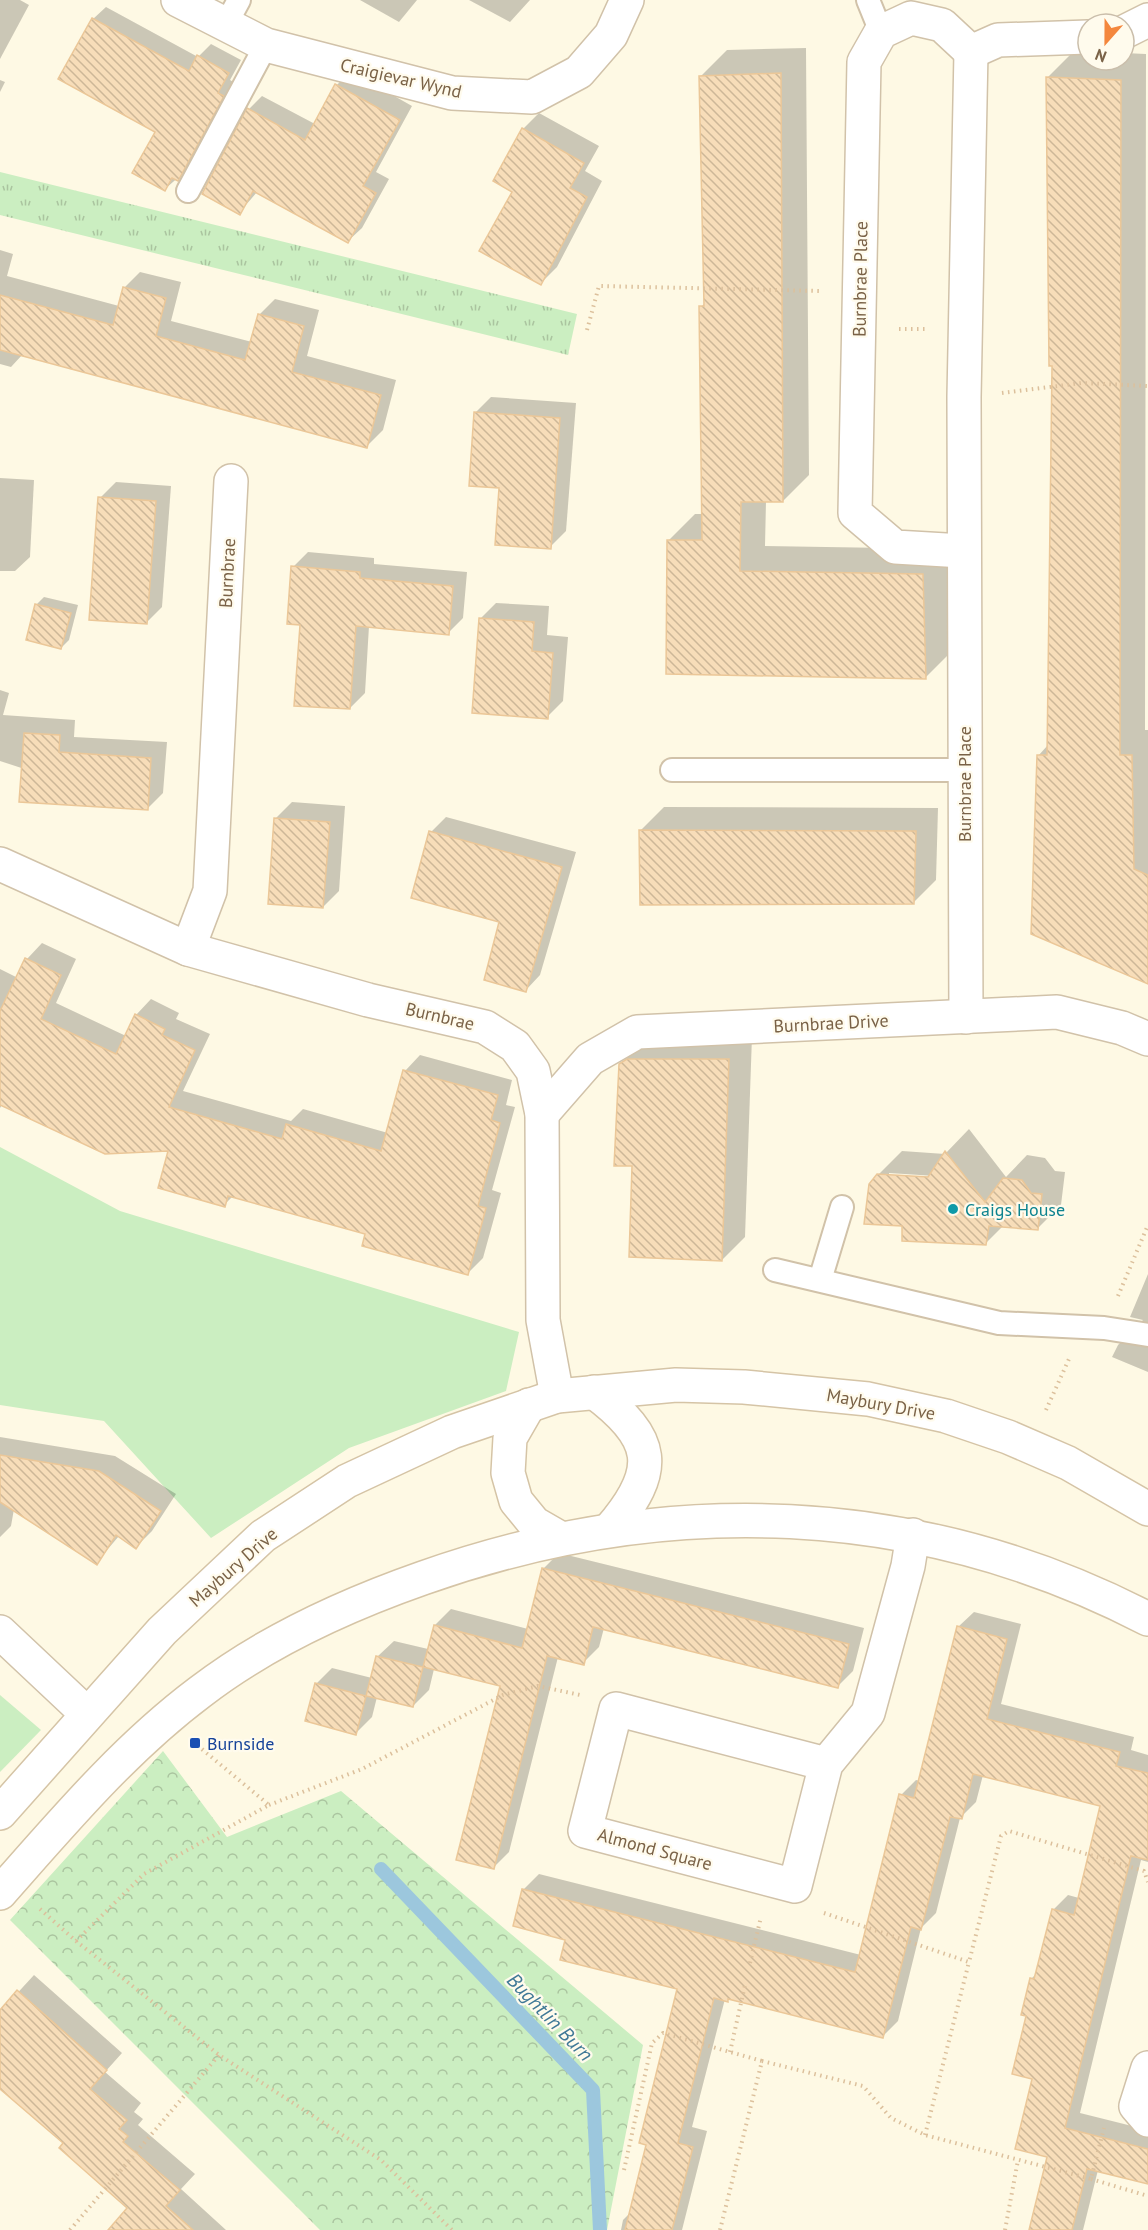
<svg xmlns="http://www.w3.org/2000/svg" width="1148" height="2230" font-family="'PT Sans',sans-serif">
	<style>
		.grass { fill: #cbeec1 }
		.forest { fill: url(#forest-crowns) }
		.park { fill: url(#park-tufts) }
		.shadow { fill: #0003; fill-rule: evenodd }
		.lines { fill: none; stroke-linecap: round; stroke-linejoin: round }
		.stream { stroke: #9cc7dd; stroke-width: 14 }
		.building { fill: url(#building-back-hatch); stroke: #ebc798; stroke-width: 1.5 }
		.lane-casing { stroke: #d1c2a9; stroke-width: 26 }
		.street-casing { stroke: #d1c2a9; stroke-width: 36 }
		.secondary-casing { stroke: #d5c4a6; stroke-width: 36 }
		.path { stroke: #dcc09c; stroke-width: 4; stroke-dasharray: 1.5 4.5; stroke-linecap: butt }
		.lane { stroke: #fff; stroke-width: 22 }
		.street { stroke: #fff; stroke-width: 33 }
		.secondary { stroke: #fff; stroke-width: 33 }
		.culture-dot { fill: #0f9aa8; stroke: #fffbed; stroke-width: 2 }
		.transit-dot { fill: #1a4fb4; stroke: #fffbed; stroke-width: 2 }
		.labels { text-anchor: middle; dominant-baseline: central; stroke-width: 4.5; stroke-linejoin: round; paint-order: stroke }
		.street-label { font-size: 18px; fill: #7a6247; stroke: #fffbed }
		.culture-label { font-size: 18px; fill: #0d838f; stroke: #fffbed; text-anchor: start }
		.transit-label { font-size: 18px; fill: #164399; stroke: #fffbed; text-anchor: start }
		.water-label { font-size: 20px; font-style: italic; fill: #407997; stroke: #fffbed }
	</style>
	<defs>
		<pattern id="forest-crowns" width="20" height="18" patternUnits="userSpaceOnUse" patternTransform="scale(1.5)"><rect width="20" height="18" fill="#cbeec1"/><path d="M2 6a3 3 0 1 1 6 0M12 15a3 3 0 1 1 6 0" fill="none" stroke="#aac49f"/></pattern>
		<pattern id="park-tufts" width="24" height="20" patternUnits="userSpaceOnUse" patternTransform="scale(1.5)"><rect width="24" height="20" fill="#cbeec1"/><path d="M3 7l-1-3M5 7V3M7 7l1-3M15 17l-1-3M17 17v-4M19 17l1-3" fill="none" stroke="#aac49f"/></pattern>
		<pattern id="building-back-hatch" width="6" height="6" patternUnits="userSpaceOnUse" patternTransform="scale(1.5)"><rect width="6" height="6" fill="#f7ddb9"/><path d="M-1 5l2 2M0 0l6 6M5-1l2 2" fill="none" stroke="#cdb798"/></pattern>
	</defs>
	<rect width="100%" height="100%" fill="#fef9e4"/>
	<g class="grass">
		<path d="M0 1147 120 1211 519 1332 506 1391 349 1448 211 1538 104 1421 0 1405Z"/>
		<path d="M0 1695 41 1730 0 1772Z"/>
	</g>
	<path class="forest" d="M163 1751 227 1837 341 1791 643 2045 607 2230H320L10 1920Z"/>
	<path class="park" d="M0 172 577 314 568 355 0 215Z"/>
	<g class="shadow">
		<path d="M0 0H20L29 5 0 59Z"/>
		<path d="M360 0H417L399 22Z"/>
		<path d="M469 0H530L510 22Z"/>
		<path d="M106 7 198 57 211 44 241 60 230 80 235 83 190 167 165 189 157 132 93 19Z"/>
		<path d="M806 48 809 475 783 501H766L765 546 949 549 951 652 925 678 669 540 695 514H703L701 307 706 302 701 76 727 50Z"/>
		<path d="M1074 51 1088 52V60H1124V53L1146 54 1145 730H1148V983L1038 756 1048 745 1054 364 1048 77Z"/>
		<path d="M350 71 412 106 376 172 389 179 362 228 348 241 257 192 239 213 249 109 262 96 315 124 337 85Z"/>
		<path d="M0 80 5 82 0 92Z"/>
		<path d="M539 113 599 146 585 171 602 181 557 267 541 283 514 191 523 129Z"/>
		<path d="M0 250 13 254 7 276 119 306 124 288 140 272 181 282 171 321 252 342 259 315 275 299 319 310 307 356 396 380 383 430 367 446 23 354 11 367 0 364Z"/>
		<path d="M491 397 576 403 566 531 550 547 501 487 475 413Z"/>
		<path d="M0 478 34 480 30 557 15 571H0Z"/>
		<path d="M116 482 171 486 162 607 146 623 100 498Z"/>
		<path d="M308 552 374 558V564L467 572 463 618 448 633 369 626 365 693 350 708 301 624 293 567Z"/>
		<path d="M44 597 78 605 69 640 61 648 36 605Z"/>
		<path d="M496 603 549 606 547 635 568 637 563 701 547 717 480 619Z"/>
		<path d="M0 690 9 693 3 715 75 720 74 737 167 742 163 793 147 809 0 761Z"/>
		<path d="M292 802 345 806 339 891 323 907 276 818Z"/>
		<path d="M664 807 938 808 936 880 913 903 641 830Z"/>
		<path d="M446 817 576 852 540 975 526 990 501 921 431 832Z"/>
		<path d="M42 943 76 959 56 1003 126 1036 136 1015 151 999 179 1013 176 1019 210 1034 183 1091 291 1121 303 1109 388 1133 405 1071 420 1055 512 1080 506 1105 515 1107 492 1190 501 1193 483 1258 467 1274 367 1233 233 1196 224 1205 170 1149 2 1105 0 1108V969L18 978 27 959Z"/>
		<path d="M752 1036 745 1237 722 1260 633 1164 620 1065 644 1041Z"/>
		<path d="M969 1129 1006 1177 1027 1155 1045 1158 1055 1171 1065 1172 1061 1205 1037 1229 1004 1225 985 1244 903 1224 878 1175 902 1151 945 1154ZM889 1173 935 1176V1179L889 1176Z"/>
		<path d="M1148 1274V1372L1112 1357 1118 1345 1143 1320 1130 1317Z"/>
		<path d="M0 1437 115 1456 176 1494 152 1531 136 1547 119 1536 96 1563 14 1509 11 1526 0 1537Z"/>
		<path d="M559 1553 864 1628 853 1671 837 1687 604 1628 599 1647 583 1663 558 1657 509 1852 493 1868 501 1685 434 1669 429 1690 413 1706 377 1697 372 1717 356 1733 316 1684 332 1668 372 1678 378 1656 394 1641 428 1649 435 1625 451 1609 528 1629 543 1569Z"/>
		<path d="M974 1612 1021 1624 1001 1704 1134 1737 1131 1750 1148 1755V1862L1141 1860 1080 2113 1148 2130V2183L1098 2170 1083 2230H1031L1049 2156 1034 2078 1028 2015 1031 1979 1037 1973 1053 1910 1068 1895 1079 1898 1102 1805 983 1775 976 1802 960 1818 936 1913 921 1928 898 2021 883 2036 730 1998 725 1999 692 2127 707 2131 682 2230H621L623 2220 631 2212 648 2144 679 1988 567 1939 523 1890 539 1874 861 1955 901 1795 916 1780 920 1781 958 1627Z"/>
		<path d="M34 1975 122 2053 105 2072 141 2103 134 2112 143 2119 138 2125 195 2174 181 2189 226 2230H110L129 2208 65 2143 0 2089V2012Z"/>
	</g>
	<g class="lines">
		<path class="stream" d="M381 1869 593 2090 600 2230"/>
	</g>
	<g class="building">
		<path d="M92 18 189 71 197 55 229 73 218 93 224 96 178 181 172 178 165 191 132 173 155 132 58 79Z"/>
		<path d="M781 73 783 502H741L740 571 923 574 926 679 666 674 667 540H702L699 306H704L699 76Z"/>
		<path d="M1046 77 1121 80 1120 755H1132L1134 869 1148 875V984L1031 934 1037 755H1047L1052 366H1049Z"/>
		<path d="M335 84 400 120 363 186 376 193 348 243 253 191 240 215 202 194 247 108 305 140Z"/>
		<path d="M522 128 584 163 570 188 587 197 541 285 479 251 512 192 493 181Z"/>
		<path d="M123 287 166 298 156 336 245 360 258 314 304 326 292 372 381 395 367 448 0 350V295L113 325Z"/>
		<path d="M474 412 560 418 551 549 495 545 499 488 469 486Z"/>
		<path d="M98 497 156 501 147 624 89 620Z"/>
		<path d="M291 566 360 572V578L453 586 449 635 356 626 350 709 294 706 300 625 287 624Z"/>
		<path d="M35 604 71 613 61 649 26 640Z"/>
		<path d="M479 618 534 622 532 651 553 653 548 719 472 713Z"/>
		<path d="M24 733 60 735 59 752 151 758 148 810 19 802Z"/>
		<path d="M274 818 330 822 323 908 268 904Z"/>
		<path d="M639 830 916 831 914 904 640 905Z"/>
		<path d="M429 831 562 867 526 992 484 980 499 922 411 898Z"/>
		<path d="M25 958 61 975 41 1019 116 1054 135 1014 165 1029 162 1035 195 1050 169 1107 282 1139 286 1124 381 1151 403 1070 498 1095 491 1120 500 1123 478 1206 486 1208 468 1275 362 1246 365 1234 228 1196 225 1207 158 1188 168 1151 105 1154 0 1105V1011Z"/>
		<path d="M627 1059H729L722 1261 629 1257 632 1166H614L619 1064Z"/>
		<path d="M945 1151 985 1202 1003 1178 1022 1180 1031 1193 1042 1194 1038 1230 989 1226 986 1245 902 1241V1226L864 1224 869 1184 877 1174 928 1177Z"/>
		<path d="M0 1455 99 1471 161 1511 136 1549 116 1535 97 1565 0 1502Z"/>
		<path d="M542 1568 849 1644 838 1688 593 1627 584 1665 547 1656 494 1869 456 1860 500 1686 423 1667 434 1625 522 1648Z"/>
		<path d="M957 1626 1007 1639 987 1719 1120 1752 1116 1766 1148 1773V1860L1131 1856 1065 2128 1148 2149V2184L1087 2169 1072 2230H1029L1047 2157 1015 2149 1032 2079 1012 2074 1026 2016 1021 2015 1030 1978 1034 1979 1052 1909 1074 1915 1100 1806 973 1774 962 1819 950 1817 921 1930 911 1927 883 2038 728 1999V2002L714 1998 678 2143 693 2147 672 2230H625L646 2145 639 2143 677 1989 560 1960 565 1940 513 1926 522 1889 855 1972 899 1794 914 1798Z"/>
		<path d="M376 1656 423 1667 413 1707 366 1696Z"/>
		<path d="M315 1683 366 1696 356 1735 305 1721Z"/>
		<path d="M17 1990 107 2070 90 2089 127 2120 119 2129 128 2136 123 2142 180 2190 166 2206 193 2230H108L127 2208 59 2148 63 2143 0 2089V2010Z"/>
	</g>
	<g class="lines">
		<g class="lane-casing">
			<g id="lane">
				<path d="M868 0 881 32"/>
				<path d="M226 24 239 0"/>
				<path d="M188 191 266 45"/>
				<path d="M672 770H963"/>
				<path d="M775 1270 999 1323 1104 1328 1148 1335"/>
				<path d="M820 1280 842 1207"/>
			</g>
		</g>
		<g class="street-casing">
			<g id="street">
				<path d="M178 0 266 45 452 93 532 97 579 72 611 35 627 0"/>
				<path d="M1124 32 1148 20"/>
				<path d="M963 551 895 547 855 513 864 62 881 32 911 18 942 25 971 52 998 40 1088 37"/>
				<path d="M0 864 188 949 368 1000 485 1027 515 1046 533 1071 542 1114 543 1320 557 1396"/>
				<path d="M188 949 210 891 231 481"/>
				<path d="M966 1017 964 397 971 52"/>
				<path d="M542 1114 590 1059 637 1032 1057 1012 1122 1028 1148 1039"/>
				<path d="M0 1632 86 1713"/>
				<path d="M826 1764 616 1709 585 1831 795 1886 826 1764 868 1713 908 1566 913 1535"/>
				<path d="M1148 2068 1136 2106 1148 2120"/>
			</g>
		</g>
		<g class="secondary-casing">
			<g id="secondary">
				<path d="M594 1392C656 1438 661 1470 610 1529"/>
				<path d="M529 1405 510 1438 508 1473 516 1501 534 1523 560 1538"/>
				<path d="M0 1813 162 1631 263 1536 347 1481 452 1432 557 1396 676 1385 744 1387 868 1399 946 1416 1008 1437 1068 1463 1148 1509"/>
				<path d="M0 1893C62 1823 124 1749 200 1692 265 1642 346 1605 423 1578 666 1492 918 1500 1148 1619"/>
			</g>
		</g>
		<g class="path">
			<path d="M899 329H927"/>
			<path d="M587 330 599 286 820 291"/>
			<path d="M1002 393 1082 383 1148 386"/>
			<path d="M1118 1296 1148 1225"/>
			<path d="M1046 1410 1069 1359"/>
			<path d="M269 1805 362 1769 503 1695 538 1686 580 1695"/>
			<path d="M40 1909 76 1941 219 2055 381 2160 452 2230"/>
			<path d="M824 1913 969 1962 1001 1836 1009 1831 1144 1871 1148 1882"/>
			<path d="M76 1941 144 1874 269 1805 197 1745"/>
			<path d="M750 1963 761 1917"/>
			<path d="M730 2052 745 1985"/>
			<path d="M925 2135 969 1962"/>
			<path d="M624 2170 652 2043 663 2033 762 2061"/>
			<path d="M1091 2179 1148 2196"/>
			<path d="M70 2230 219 2055"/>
			<path d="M720 2230 762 2061 863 2086 891 2118 925 2135 1091 2179 1104 2128"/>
			<path d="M1005 2230 1018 2160"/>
		</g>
		<use href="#lane" class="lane"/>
		<use href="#street" class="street"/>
		<use href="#secondary" class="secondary"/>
	</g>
	<circle class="culture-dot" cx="953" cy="1209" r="6"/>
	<rect class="transit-dot" x="189" y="1737" width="12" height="12" rx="3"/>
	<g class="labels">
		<g class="street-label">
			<text transform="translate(401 78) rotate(13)">Craigievar Wynd</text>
			<text transform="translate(860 279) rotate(-89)">Burnbrae Place</text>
			<text transform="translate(227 573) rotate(-87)">Burnbrae</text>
			<text transform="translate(964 784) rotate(-90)">Burnbrae Place</text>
			<text transform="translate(440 1016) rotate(13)">Burnbrae</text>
			<text transform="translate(831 1023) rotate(-3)">Burnbrae Drive</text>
			<text transform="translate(881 1404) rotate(10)">Maybury Drive</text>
			<text transform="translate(233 1567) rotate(-41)">Maybury Drive</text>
			<text transform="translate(655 1849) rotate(15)">Almond Square</text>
		</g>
		<g class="culture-label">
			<text x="965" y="1209">Craigs House</text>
		</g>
		<g class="transit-label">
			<text x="207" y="1743">Burnside</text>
		</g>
		<g class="water-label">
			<text transform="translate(550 2017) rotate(46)">Bughtlin Burn</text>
		</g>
	</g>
	<g transform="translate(1106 42) rotate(201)"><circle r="28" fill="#fffbed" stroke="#cabeab" stroke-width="1.5"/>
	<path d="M0-4.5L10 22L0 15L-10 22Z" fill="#f4873d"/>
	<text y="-9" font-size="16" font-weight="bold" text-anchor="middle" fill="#7a6247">N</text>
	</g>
</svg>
